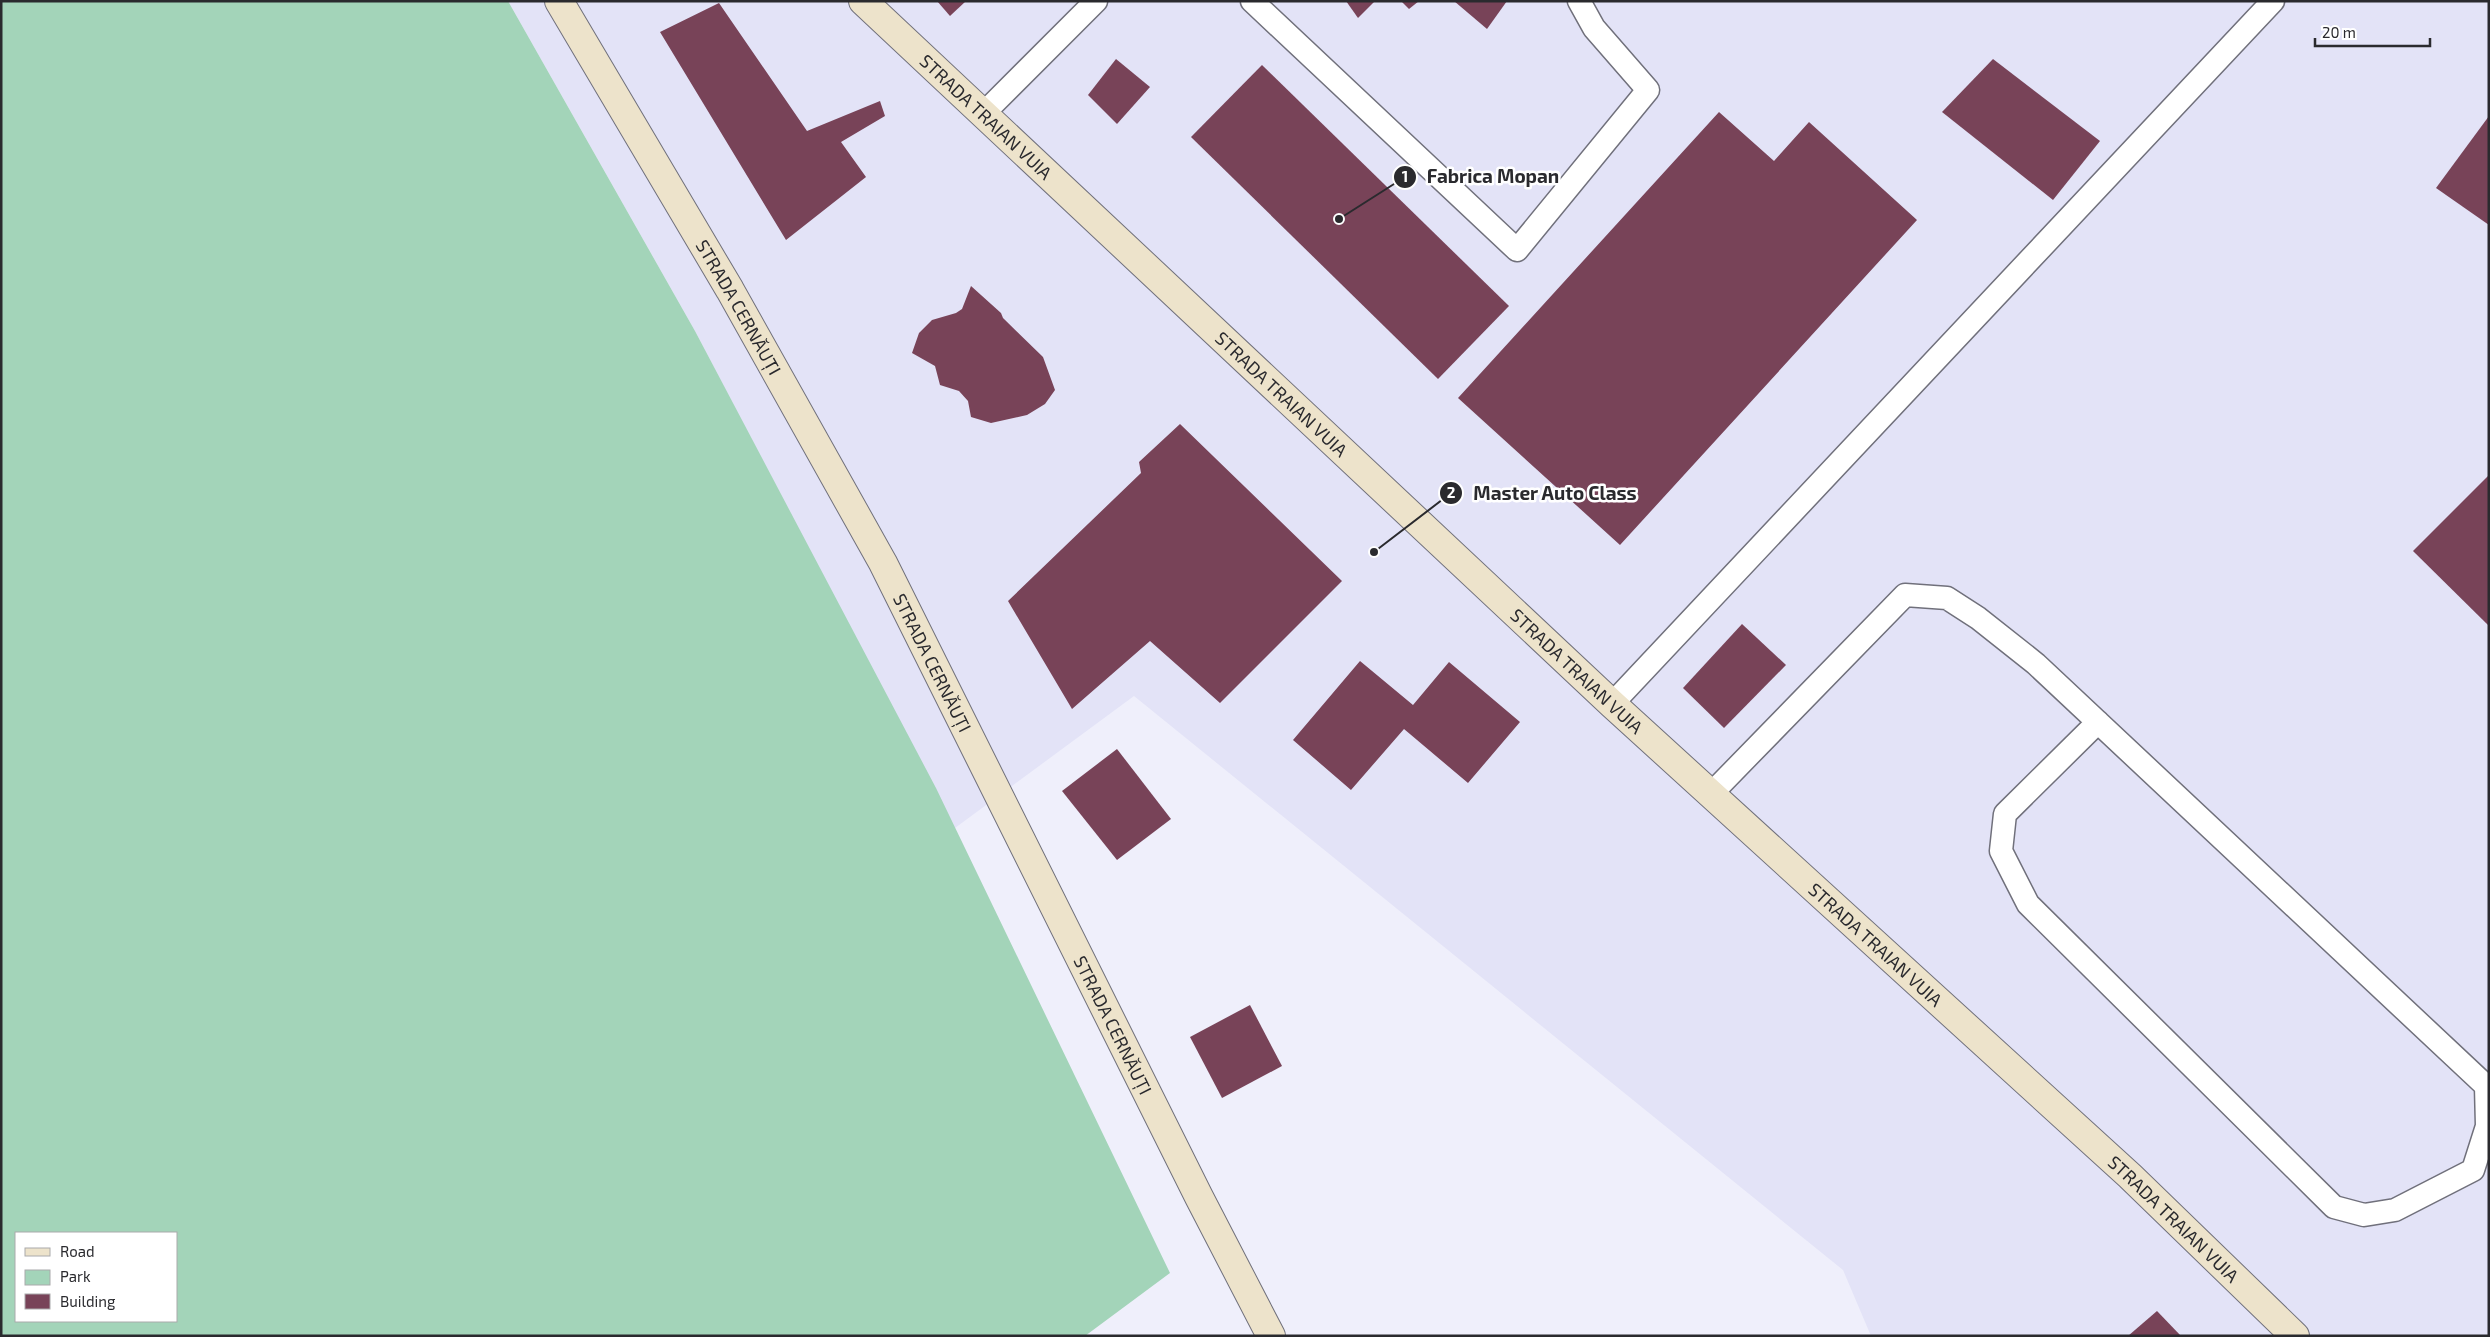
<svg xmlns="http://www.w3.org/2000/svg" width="2490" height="1337" font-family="'Exo 2',sans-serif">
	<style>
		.built { fill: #e3e3f7 }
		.green { fill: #a3d4b9; fill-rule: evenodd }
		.building { fill: #784358 }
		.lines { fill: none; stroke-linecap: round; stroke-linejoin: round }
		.lane-casing { stroke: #70707b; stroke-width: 25 }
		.secondary-casing { stroke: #70707b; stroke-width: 30 }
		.lane { stroke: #fff; stroke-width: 22 }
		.secondary { stroke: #ede3cb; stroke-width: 28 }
		.labels { text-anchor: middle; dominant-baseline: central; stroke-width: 5; stroke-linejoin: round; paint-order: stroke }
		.street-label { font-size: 18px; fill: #2a2a2e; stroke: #fff }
		.leader { fill: none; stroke: #2a2a2e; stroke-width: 2 }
		.callout-dot { fill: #2a2a2e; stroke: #fff; stroke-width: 2 }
		.mark-label { font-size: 15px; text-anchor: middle; font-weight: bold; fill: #fff }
		.callout-label { font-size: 19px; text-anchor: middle; font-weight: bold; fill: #2a2a2e; stroke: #fff; stroke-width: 5; stroke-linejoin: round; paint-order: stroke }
	</style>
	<rect width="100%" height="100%" fill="#efeffb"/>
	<path class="built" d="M508 1H2489V1336H1871L1843 1270 1134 696 955 828 695 331Z"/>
	<path class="green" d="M1 1H508L695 331 936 788 1170 1273 1085 1336H1ZM16 1233H176V1321H16Z"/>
	<g class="building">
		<path d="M937 1H966L950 16Z"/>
		<path d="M1346 1H1375L1358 18Z"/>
		<path d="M1401 1H1419L1409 9Z"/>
		<path d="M1454 1H1507L1487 29Z"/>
		<path d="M719 3 807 131 880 101 885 116 841 142 866 177 786 240 660 32Z"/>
		<path d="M1116 59 1150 87 1117 124 1088 95Z"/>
		<path d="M1993 59 2100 141 2053 200 1942 112Z"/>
		<path d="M1262 65 1509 306 1438 379 1191 137Z"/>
		<path d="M1719 112 1774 161 1809 122 1917 220 1620 545 1458 398Z"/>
		<path d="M2489 116V225L2436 188Z"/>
		<path d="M971 286 1001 313 1003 318 1043 357 1055 390 1045 404 1027 415 991 423 971 417 968 401 959 391 940 385 935 366 912 353 919 333 932 320 956 313 962 309Z"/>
		<path d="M1180 424 1342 581 1220 703 1150 641 1072 709 1008 601 1141 473 1139 462Z"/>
		<path d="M2489 475V626L2413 551Z"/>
		<path d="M1742 624 1786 665 1724 728 1683 688Z"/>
		<path d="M1360 661 1413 705 1449 662 1520 722 1468 783 1404 729 1351 790 1293 740Z"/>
		<path d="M1117 749 1171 819 1117 860 1062 791Z"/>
		<path d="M1250 1005 1282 1066 1222 1098 1190 1037Z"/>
		<path d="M2157 1311 2181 1336H2128Z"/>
	</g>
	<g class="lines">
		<g class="lane-casing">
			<g id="lane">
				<path d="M1252 1 1517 250 1648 90 1594 28 1579 1"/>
				<path d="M984 113 1096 1"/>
				<path d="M1612 704 2273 1"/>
				<path d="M1711 794 1905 595 1947 598 1978 618 2036 664 2486 1086 2487 1126 2473 1170 2395 1210 2364 1215 2334 1207 2028 904 2001 851 2005 814 2098 722"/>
			</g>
		</g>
		<g class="secondary-casing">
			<g id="secondary">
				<path id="s1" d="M559 1 730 290 883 563 1199 1197 1271 1336"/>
				<path id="s2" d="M863 1 1612 704 2130 1176 2295 1336"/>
			</g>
		</g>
		<use href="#lane" class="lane"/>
		<use href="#secondary" class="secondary"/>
	</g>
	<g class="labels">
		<g class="street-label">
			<text stroke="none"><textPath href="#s2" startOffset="169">STRADA TRAIAN VUIA</textPath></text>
			<text stroke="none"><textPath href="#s1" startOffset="355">STRADA CERNĂUȚI</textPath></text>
			<text stroke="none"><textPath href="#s2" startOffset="574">STRADA TRAIAN VUIA</textPath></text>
			<text stroke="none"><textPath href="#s1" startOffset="760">STRADA CERNĂUȚI</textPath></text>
			<text stroke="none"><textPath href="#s2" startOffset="979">STRADA TRAIAN VUIA</textPath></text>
			<text stroke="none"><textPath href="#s2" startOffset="1384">STRADA TRAIAN VUIA</textPath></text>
			<text stroke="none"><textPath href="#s1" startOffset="1165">STRADA CERNĂUȚI</textPath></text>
			<text stroke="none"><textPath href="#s2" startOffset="1789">STRADA TRAIAN VUIA</textPath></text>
		</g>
	</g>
	<path class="leader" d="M1339 219L1405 177M1374 552L1451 493"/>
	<g class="callout-dot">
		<circle cx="1339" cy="219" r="5"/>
		<circle cx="1374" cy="552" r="5"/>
		<circle cx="1405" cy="177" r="12"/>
		<circle cx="1451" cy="493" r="12"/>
	</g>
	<g class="mark-label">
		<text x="1405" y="182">1</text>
		<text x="1451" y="498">2</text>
	</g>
	<g class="callout-label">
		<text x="1493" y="183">Fabrica Mopan</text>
		<text x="1555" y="500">Master Auto Class</text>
	</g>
	<rect width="2490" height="1337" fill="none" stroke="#2a2a2e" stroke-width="5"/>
	<rect x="15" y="1232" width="162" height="90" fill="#ffffff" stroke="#aaaaab"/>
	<rect x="25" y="1248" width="25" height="8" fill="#ede3cb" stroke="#aaaaab"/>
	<text x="60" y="1257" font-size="15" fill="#2a2a2e">Road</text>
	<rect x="25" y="1270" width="25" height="15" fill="#a3d4b9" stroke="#aaaaab"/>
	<text x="60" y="1282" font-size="15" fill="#2a2a2e">Park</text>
	<rect x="25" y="1294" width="25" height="15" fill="#784358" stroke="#aaaaab"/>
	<text x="60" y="1307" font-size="15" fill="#2a2a2e">Building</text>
	<path d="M2315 38v8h115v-8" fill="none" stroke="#2a2a2e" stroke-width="2.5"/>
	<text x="2322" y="38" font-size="15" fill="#2a2a2e" stroke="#ffffff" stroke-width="4" paint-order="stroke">20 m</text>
</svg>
